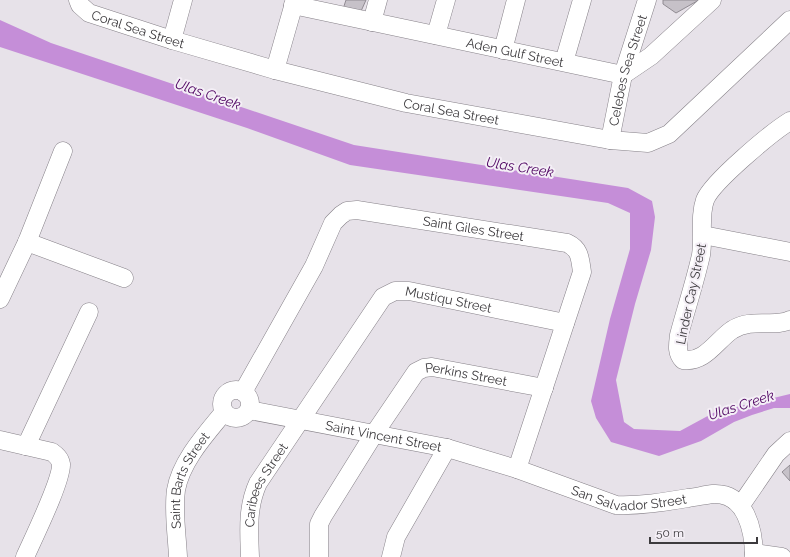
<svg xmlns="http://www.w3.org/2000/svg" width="790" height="557" font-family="Raleway,sans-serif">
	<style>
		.water { fill: #c58ed8 }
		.building { fill: #c6c1c8; stroke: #908b92 }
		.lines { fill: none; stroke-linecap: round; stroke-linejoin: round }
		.minor-casing { stroke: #868188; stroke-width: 19 }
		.minor { stroke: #fff; stroke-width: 18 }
		.labels { text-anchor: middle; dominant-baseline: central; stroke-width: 4; stroke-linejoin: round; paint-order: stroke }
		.street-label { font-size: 13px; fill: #3c3a3d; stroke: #f4eff6 }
		.water-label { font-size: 14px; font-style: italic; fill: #4e0361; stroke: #f4eff6 }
	</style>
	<rect width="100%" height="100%" fill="#e7e2e9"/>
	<path class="water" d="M0 20 51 43 354 145 628 188 652 201 655 217 651 250 635 304 616 380 624 422 634 429 680 431 715 412 790 394V408H774L752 415 734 422 701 441 659 456 611 442 596 418 591 401 610 319 630 249V213L608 203 350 165 247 128 0 47Z"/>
	<g class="building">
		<path d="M346 0H366L358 18 342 12Z"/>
		<path d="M663 0H699L676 13 663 4Z"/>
		<path d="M790 465V481L782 472Z"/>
	</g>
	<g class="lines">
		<g class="minor-casing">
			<g id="minor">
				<path id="s1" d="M78 0 80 5 89 13 172 40 275 70 406 103 610 140 648 143 669 134 790 20"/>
				<path id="s2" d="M293 5 623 75 651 56 712 0"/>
				<path d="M372 22 378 0"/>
				<path d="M436 35 446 0"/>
				<path d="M172 40 183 0"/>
				<path d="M503 50 516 0"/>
				<path d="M564 62 582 0"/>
				<path d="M275 70 295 0"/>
				<path d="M790 121C772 132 712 182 705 200 699 217 704 237 701 255 695 282 686 309 679 335 678 344 676 353 683 360 705 363 716 341 732 330 752 317 775 328 790 320"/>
				<path id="s3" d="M610 140 623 75 647 0"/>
				<path d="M703 235 790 252"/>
				<path d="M27 242 124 278"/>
				<path d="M0 299 27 242 63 151"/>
				<circle cx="236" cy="404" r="14"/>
				<path id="s4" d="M243 392 314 266 333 223 341 215 347 211 357 210 567 243C580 249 580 258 582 272L517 469"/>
				<path id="s5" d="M249 410 447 448 517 469 616 505C640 506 664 502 688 498 696 497 705 495 713 494 746 492 754 531 754 557"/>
				<path d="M0 440 52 452C56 455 60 458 61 464 62 480 33 539 25 557"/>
				<path d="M26 446 89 312"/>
				<path d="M741 505 776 454 790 441"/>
				<path d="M754 553 782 557"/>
				<path id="s6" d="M178 557C177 535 173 511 176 490 181 461 206 434 224 412"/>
				<path id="s7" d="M250 557C249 531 247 507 258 483L383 297 395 291H409L565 323"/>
				<path id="s8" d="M319 557V524L323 516 374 434 416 372 424 368 432 367 544 388"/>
				<path d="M391 557 396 537 447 448"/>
			</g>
		</g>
		<use href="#minor" class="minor"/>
	</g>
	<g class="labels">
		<g class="street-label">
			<text stroke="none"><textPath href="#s1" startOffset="69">Coral Sea Street</textPath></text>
			<text stroke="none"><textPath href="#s2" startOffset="227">Aden Gulf Street</textPath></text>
			<text stroke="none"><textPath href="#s3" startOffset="72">Celebes Sea Street</textPath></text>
			<text stroke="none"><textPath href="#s1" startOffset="393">Coral Sea Street</textPath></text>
			<text stroke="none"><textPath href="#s4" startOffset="338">Saint Giles Street</textPath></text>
			<text transform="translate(691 294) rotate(-78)">Linder Cay Street</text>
			<text stroke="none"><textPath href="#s7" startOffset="367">Mustiqu Street</textPath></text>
			<text stroke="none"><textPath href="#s8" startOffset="265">Perkins Street</textPath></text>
			<text stroke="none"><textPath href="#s5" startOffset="137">Saint Vincent Street</textPath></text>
			<text stroke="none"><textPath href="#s6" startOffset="80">Saint Barts Street</textPath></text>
			<text stroke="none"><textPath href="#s7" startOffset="76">Caribees Street</textPath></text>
			<text stroke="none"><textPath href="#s5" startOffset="392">San Salvador Street</textPath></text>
		</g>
		<g class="water-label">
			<text transform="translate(208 94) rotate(19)">Ulas Creek</text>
			<text transform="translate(520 167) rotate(9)">Ulas Creek</text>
			<text transform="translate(741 405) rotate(-18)">Ulas Creek</text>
		</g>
	</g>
	<path d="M650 537v6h107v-6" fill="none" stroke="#3c3a3d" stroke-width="2"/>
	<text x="656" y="537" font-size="12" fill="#3c3a3d" stroke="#f4eff6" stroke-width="3" paint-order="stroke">50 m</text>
</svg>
